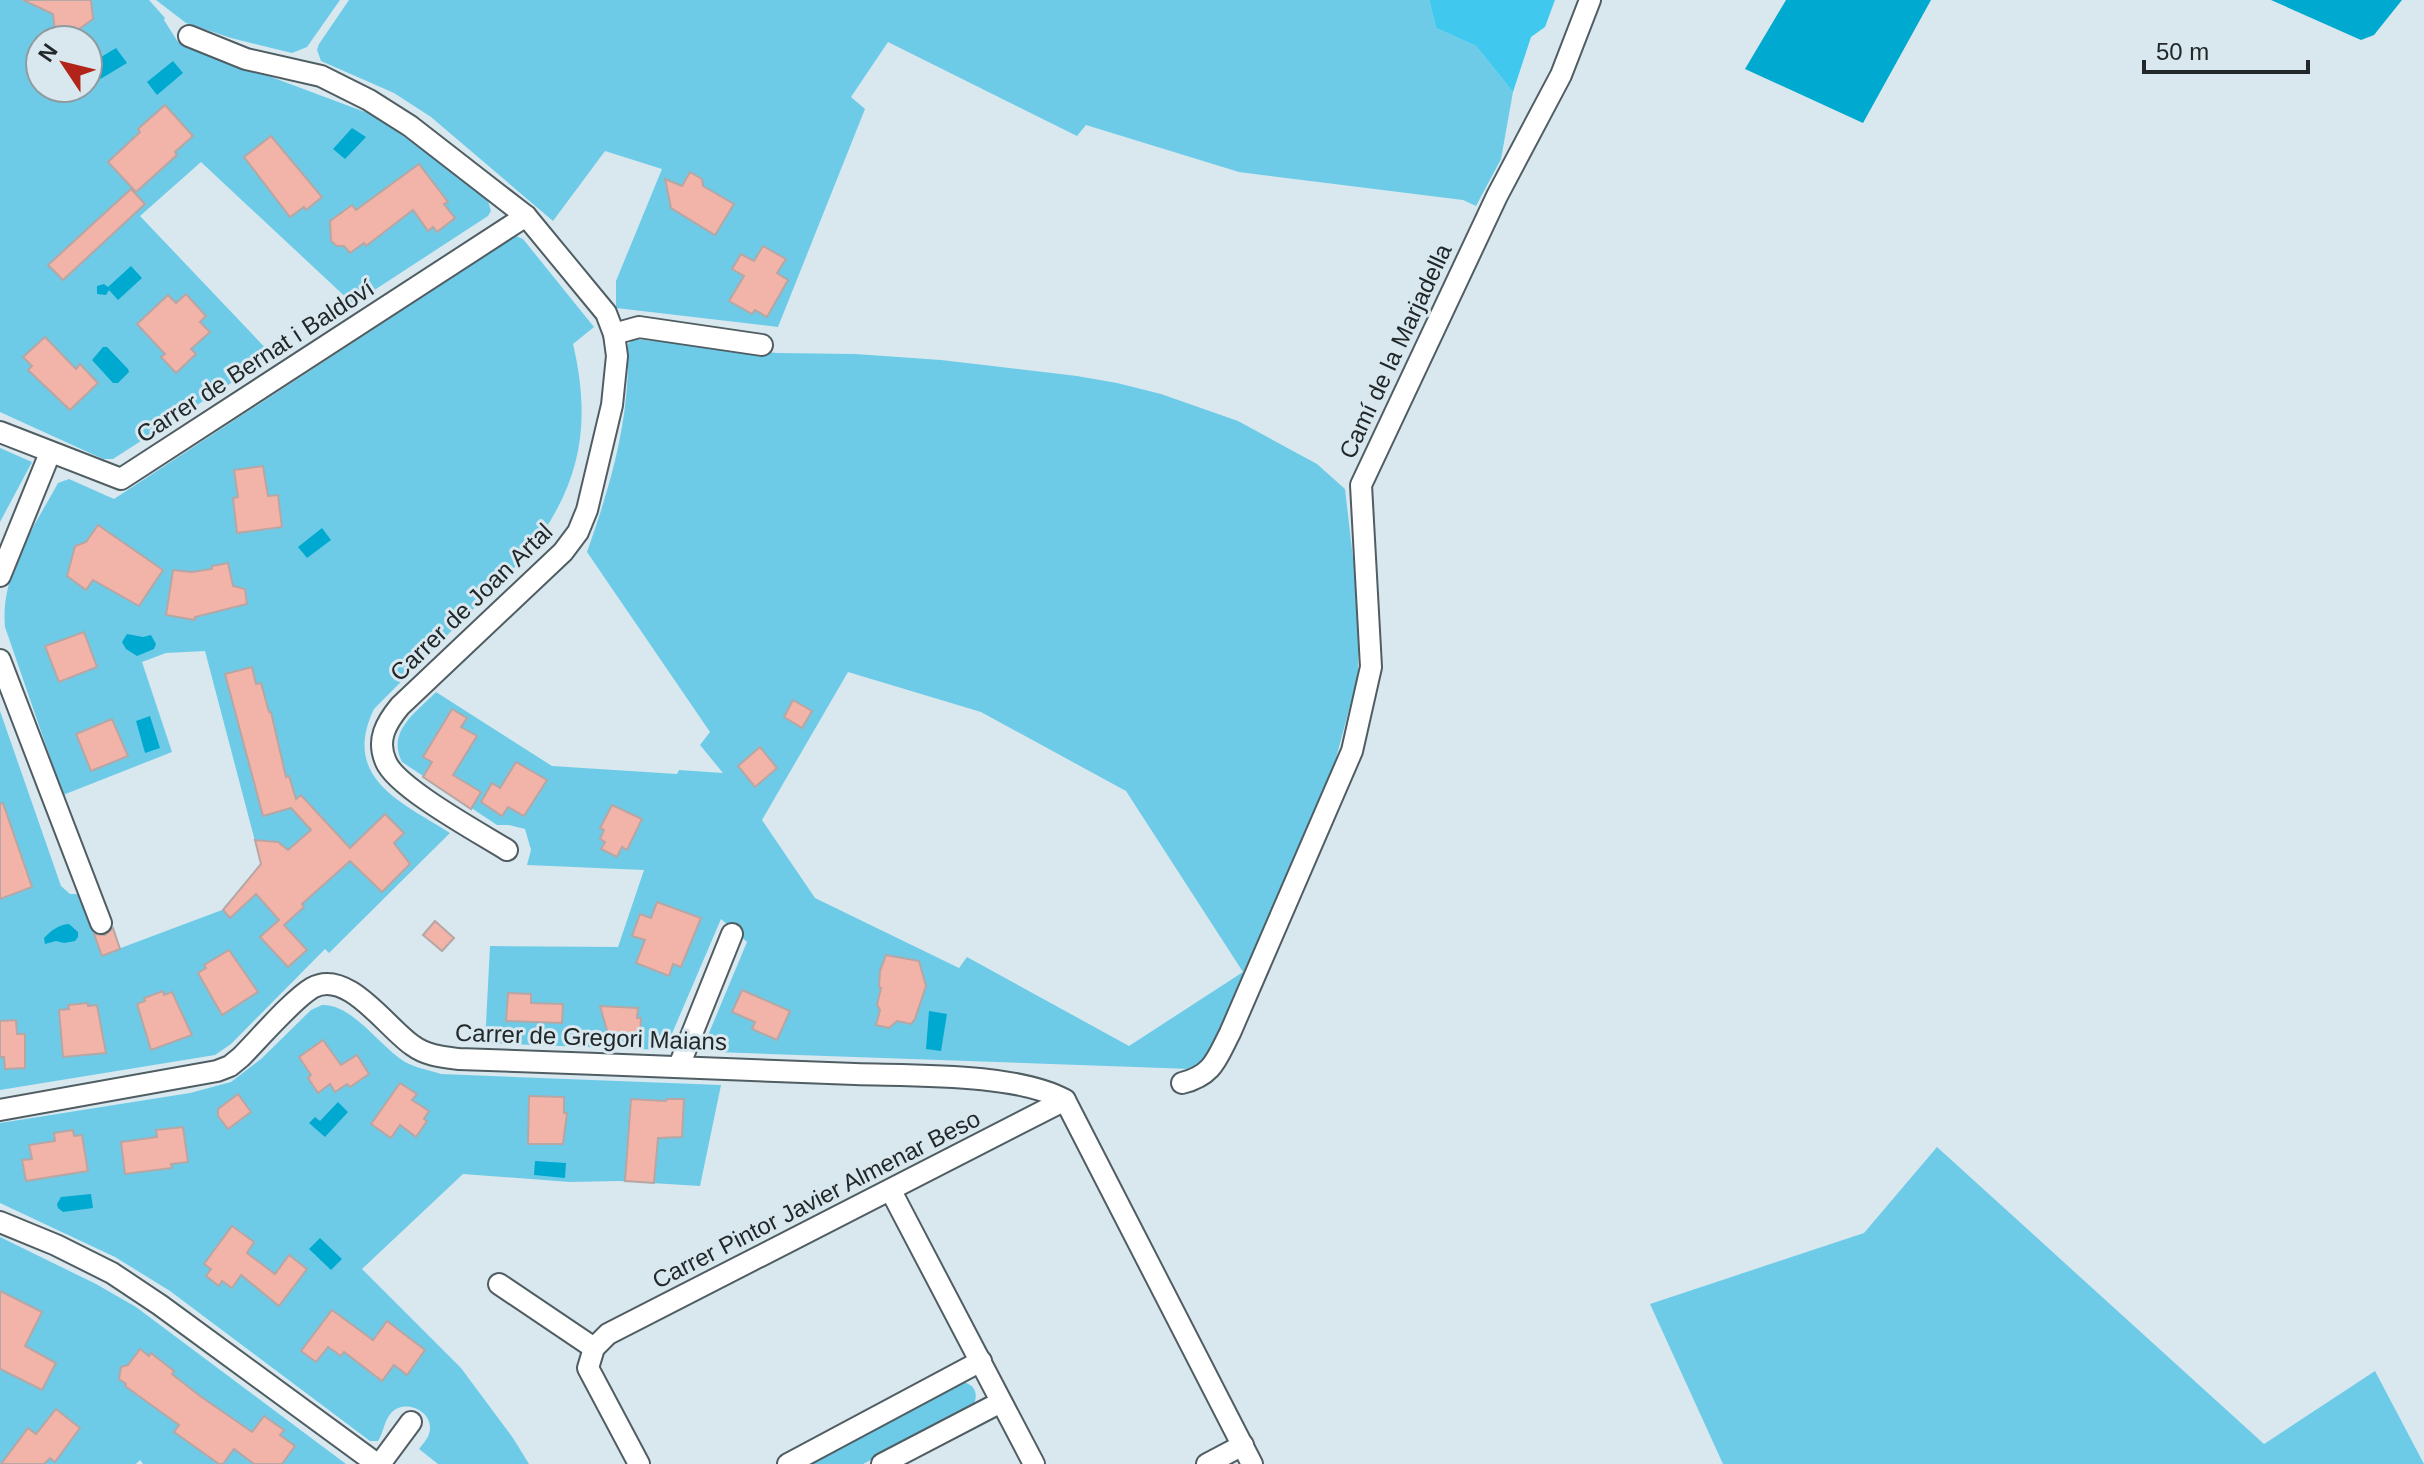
<svg xmlns="http://www.w3.org/2000/svg" width="2424" height="1464" font-family="Helvetica,sans-serif">
	<style>
		.green { fill: #6ecbe8; fill-rule: evenodd }
		.forest { fill: #41c8ee }
		.water { fill: #00a9cf }
		.building { fill: #f2b3a9; stroke: #b6a6a4; stroke-width: 2 }
		.lines { fill: none; stroke-linecap: round; stroke-linejoin: round }
		.minor-casing { stroke: #505e63; stroke-width: 24 }
		.minor { stroke: #fff; stroke-width: 20 }
		.labels { text-anchor: middle; dominant-baseline: central; stroke-width: 6; stroke-linejoin: round; paint-order: stroke }
		.street-label { font-size: 24px; fill: #22282a; stroke: #d8e8ee }
	</style>
	<rect width="100%" height="100%" fill="#d8e8ee"/>
	<g class="green">
		<path d="M0 0H149L165 18 164 20 178 42 373 115 416 145 488 201 491 211 488 216 353 304 201 162 140 216 273 356 113 459H103L0 412ZM40 40H88V88H40Z"/>
		<path d="M156 0H340L307 47 292 53 231 38 186 23Z"/>
		<path d="M349 0H1429L1436 28 1476 46 1513 92 1501 159 1476 206 1463 200 1239 172 1086 125 1077 136 888 42 851 97 865 109 778 327 616 308V281L662 169 605 151 553 221 431 117 394 93 321 61 317 50 319 44Z"/>
		<path d="M516 236 523 239 594 327 573 344C593 429 579 490 524 558L374 709C341 778 401 802 450 833L329 953 325 949 231 1044 215 1055 0 1090V711L61 886 70 894H79L102 955 222 910 261 864 205 651 166 653 142 662 172 752 63 795 5 627C0 575 34 527 58 483L69 479 114 499Z"/>
		<path d="M634 339 777 353 855 354 941 360 1077 376 1117 383 1161 394 1238 421 1317 464 1345 489 1359 610 1358 672 1355 687 1335 762 1320 804 1244 972 1223 1031 1201 1063 1191 1069 715 1052 706 1040 747 942 721 919 665 1050 485 1043 490 946 618 947 644 870 527 865 531 850 525 829 509 825H497L402 762C386 731 417 712 436 692L552 766 677 774 679 770 723 773 700 745 710 732 587 552C612 481 630 419 628 344ZM848 672 981 712 1126 791 1243 972 1129 1046 967 957 959 968 815 898 762 820Z"/>
		<path d="M0 448 32 462 0 522Z"/>
		<path d="M322 1005C353 1004 379 1046 405 1062 416 1068 429 1070 441 1074L721 1085 700 1186 619 1181 570 1182 463 1174 362 1269 461 1368 513 1438 529 1464H438L419 1449C421 1446 427 1440 429 1434 436 1413 407 1398 392 1412 384 1420 384 1432 378 1441H370L170 1291 115 1257 0 1203V1123L190 1093 231 1082 261 1059 311 1010Z"/>
		<path d="M1937 1147 2264 1444 2375 1371 2424 1464H1723L1650 1304 1864 1233Z"/>
		<path d="M0 1237 96 1284 136 1307 346 1464H143L140 1460 136 1464H0Z"/>
		<path d="M962 1382C975 1384 979 1394 973 1406L863 1464H803Z"/>
	</g>
	<path class="forest" d="M1429 0H1555L1545 27 1531 37 1513 92 1476 46 1436 28Z"/>
	<g class="water">
		<path d="M1786 0H1931L1863 123 1745 69Z"/>
		<path d="M2271 0H2402L2374 35 2361 40Z"/>
		<path d="M116 48 127 63 97 81 88 65Z"/>
		<path d="M173 61 183 73 157 95 147 82Z"/>
		<path d="M352 128 366 137 345 159 333 149Z"/>
		<path d="M131 266 142 278 118 300 109 290 106 295 97 294V286L104 284 108 287Z"/>
		<path d="M103 347H107L128 369 129 372 118 383H113L92 360Z"/>
		<path d="M322 528 331 540 307 558 298 547Z"/>
		<path d="M127 634 143 637 151 635 156 644 154 649 137 656 126 649 122 642Z"/>
		<path d="M150 716 160 748 145 753 136 721Z"/>
		<path d="M69 924 78 932V937L75 941 64 943 56 941 45 944 44 938C52 930 58 925 69 924Z"/>
		<path d="M929 1011 947 1014 941 1051 926 1049Z"/>
		<path d="M338 1102 348 1112 325 1137 309 1123 315 1117 320 1121Z"/>
		<path d="M535 1161 566 1163 565 1178 534 1175Z"/>
		<path d="M91 1194 93 1208 63 1212 58 1208 57 1204 61 1197Z"/>
		<path d="M320 1238 342 1259 331 1270 309 1249Z"/>
	</g>
	<g class="building">
		<path d="M23 0H91L93 19 78 30 79 40H56L53 14Z"/>
		<path d="M165 105 193 136 175 152 177 155 136 192 108 162 140 132 138 129Z"/>
		<path d="M271 136 322 197 306 210 304 207 290 217 244 157Z"/>
		<path d="M419 164 448 202 444 204 455 218 437 232 433 227 428 231 413 210 366 246 364 243 350 253 344 246H337L331 241 330 221 352 205 356 210Z"/>
		<path d="M690 172 702 179 703 186 734 204 715 235 671 208 665 179 682 186Z"/>
		<path d="M131 189 145 204 63 280 48 265Z"/>
		<path d="M763 246 786 259 777 273 788 280 767 317 755 310 752 314 729 301 744 276 732 269 741 254 754 261Z"/>
		<path d="M186 294 206 316 200 322 210 332 191 349 196 354 176 373 161 357 165 354 137 324 168 295 176 303Z"/>
		<path d="M45 337 76 369 80 364 98 383 70 410 28 370 32 366 23 357Z"/>
		<path d="M263 466 268 496 278 495 282 527 237 533 233 498 238 497 234 470Z"/>
		<path d="M98 525 163 570 139 606 93 580 86 590 67 576 75 546 86 542Z"/>
		<path d="M228 563 233 586 245 589 247 604 195 617V620L166 615 173 570 192 572 212 569V566Z"/>
		<path d="M84 632 97 667 59 682 45 646Z"/>
		<path d="M252 667 256 684 261 683 269 712H271L286 777 289 776 296 799 301 795 350 848 385 814 404 833 394 843 410 864 382 892 350 861 302 904 304 907 284 925 307 950 288 967 260 937 279 920 256 894 230 918 223 910 261 864 255 840 278 842 288 850 311 830 291 808 263 816 225 674Z"/>
		<path d="M793 700 812 711 802 728 784 717Z"/>
		<path d="M452 709 467 718 461 727 477 736 453 775 481 792 471 809 423 777 432 762 423 757Z"/>
		<path d="M112 719 128 756 91 771 76 734Z"/>
		<path d="M760 747 777 768 755 787 738 766Z"/>
		<path d="M516 762 547 780 524 816 508 807 502 816 481 802 492 783 500 788Z"/>
		<path d="M3 803 32 887 0 899V804Z"/>
		<path d="M612 805 642 819 627 850 622 847 617 857 601 849 605 842 600 839 604 830 600 828Z"/>
		<path d="M657 902 701 918 681 967 673 964 669 976 636 963 645 940 632 936 640 914 651 918Z"/>
		<path d="M435 921 454 938 442 951 423 935Z"/>
		<path d="M113 928 120 949 102 956 94 934 105 935Z"/>
		<path d="M229 950 258 992 222 1015 198 973 206 968 204 965Z"/>
		<path d="M886 955 919 961 926 986 915 1019 911 1024 897 1021 889 1028 876 1025 880 1010 877 1005 881 988 879 987 880 971Z"/>
		<path d="M742 990 790 1011 777 1040 752 1029 755 1022 732 1012Z"/>
		<path d="M163 991 164 995 172 992 192 1035 151 1050 137 1004 145 1001 144 998Z"/>
		<path d="M508 993 531 994V1003L563 1004 562 1023 506 1021Z"/>
		<path d="M88 1003V1006L97 1005 106 1053 63 1057 59 1010 69 1009 68 1005Z"/>
		<path d="M600 1006 638 1008 637 1018H641L640 1035 608 1034Z"/>
		<path d="M16 1020 17 1034H25V1068L5 1069 4 1057H0V1021Z"/>
		<path d="M323 1040 341 1065 357 1055 369 1074 350 1087 347 1084 335 1092 330 1084 318 1093 308 1078 311 1075 299 1057Z"/>
		<path d="M400 1083 417 1094 412 1100 429 1111 424 1119 427 1121 416 1137 400 1125 391 1138 371 1124Z"/>
		<path d="M238 1094 251 1112 228 1129 218 1116V1109Z"/>
		<path d="M529 1096 564 1097V1113H567L563 1144H528Z"/>
		<path d="M631 1099 666 1101 667 1099H684L682 1137 658 1138 654 1183 625 1181Z"/>
		<path d="M183 1127 188 1162 171 1164 172 1168 125 1174 121 1142 157 1137 156 1130Z"/>
		<path d="M73 1130 74 1136 82 1135 88 1171 26 1181 22 1160 32 1159 29 1145 55 1141 54 1133Z"/>
		<path d="M232 1226 254 1242 247 1253 275 1274 289 1255 307 1269 279 1306 241 1275 232 1288 222 1281 219 1286 206 1276 211 1269 204 1264Z"/>
		<path d="M0 1291 42 1312 25 1346 56 1363 42 1390 0 1369Z"/>
		<path d="M332 1310 373 1340 387 1321 425 1350 407 1375 394 1365 382 1381 344 1352 341 1356 328 1347 316 1362 301 1351Z"/>
		<path d="M140 1349 149 1356 151 1353 174 1371 172 1374 200 1396 252 1432 264 1416 284 1430 280 1435 295 1446 282 1464H254L234 1449 223 1464H219L174 1432 179 1425 125 1386 126 1384 119 1379 121 1367 128 1365Z"/>
		<path d="M56 1409 80 1428 55 1462 50 1458 44 1464H1L28 1428 36 1434Z"/>
	</g>
	<g class="lines">
		<g class="minor-casing">
			<g id="minor">
				<path d="M189 36 246 59 321 76 369 100 410 126 526 216 606 313 614 334 617 356 612 405 587 510 578 532 563 552 400 706C386 723 376 740 386 762 397 788 480 833 507 850"/>
				<path d="M614 334 639 327 762 345"/>
				<path d="M0 432 121 479 526 216"/>
				<path d="M0 576 50 453"/>
				<path d="M0 660 101 923"/>
				<path d="M679 1066 732 934"/>
				<path d="M1182 1083C1213 1075 1216 1060 1230 1033L1352 751 1371 667 1361 485 1497 196 1561 75 1590 0"/>
				<path d="M0 1110 217 1071 230 1066 241 1057C259 1039 292 1000 312 988 347 968 386 1027 412 1045 427 1056 442 1057 459 1059 591 1064 723 1068 855 1074 913 1076 1017 1073 1065 1100L1252 1464"/>
				<path d="M891 1191 1034 1464"/>
				<path d="M0 1222 56 1245 112 1273 160 1305 377 1464"/>
				<path d="M499 1284 594 1348"/>
				<path d="M380 1464 411 1422"/>
				<path d="M639 1464 588 1368 594 1348 608 1334 1065 1100"/>
				<path d="M788 1464 981 1361"/>
				<path d="M882 1464 1001 1402"/>
				<path d="M1207 1464 1243 1445"/>
			</g>
		</g>
		<use href="#minor" class="minor"/>
	</g>
	<g class="labels">
		<g class="street-label">
			<text transform="translate(1395 351) rotate(-65)">Camí de la Marjadella</text>
			<text transform="translate(255 361) rotate(-33)">Carrer de Bernat i Baldoví</text>
			<text transform="translate(471 602) rotate(-44)">Carrer de Joan Artal</text>
			<text transform="translate(591 1037) rotate(2)">Carrer de Gregori Maians</text>
			<text transform="translate(816 1199) rotate(-27)">Carrer Pintor Javier Almenar Beso</text>
		</g>
	</g>
	<g transform="translate(64 64) rotate(305)"><circle r="38" fill="#d8e8ee" stroke="#8f9ba0" stroke-width="2"/>
	<path d="M0-6L14 30L0 20L-14 30Z" fill="#b22319"/>
	<text y="-12" font-size="22" font-weight="bold" text-anchor="middle" fill="#22282a">N</text>
	</g>
	<path d="M2144 60v12h164v-12" fill="none" stroke="#22282a" stroke-width="4"/>
	<text x="2156" y="60" font-size="24" fill="#22282a" stroke="#d8e8ee" stroke-width="6" paint-order="stroke">50 m</text>
</svg>
